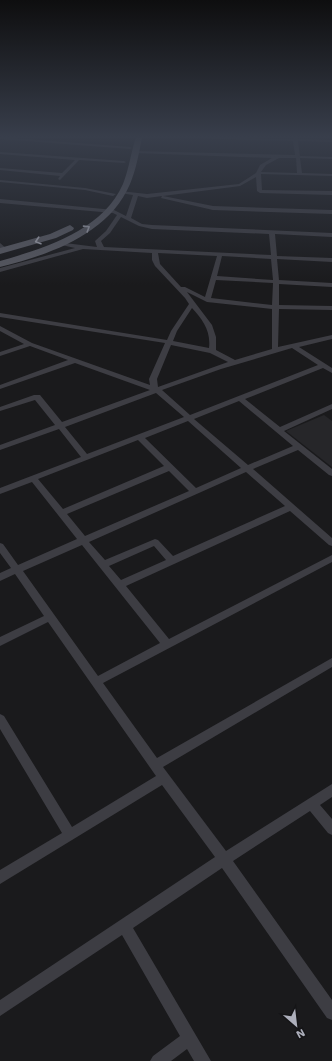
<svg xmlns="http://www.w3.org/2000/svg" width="332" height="1061" font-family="'Work Sans',sans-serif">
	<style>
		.built { fill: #262629 }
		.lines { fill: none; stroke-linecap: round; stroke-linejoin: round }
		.minor { fill: #3d3d43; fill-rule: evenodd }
		.primary { fill: #575860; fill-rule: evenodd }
		.oneway { stroke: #9c9ea9 }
	</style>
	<rect width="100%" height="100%" fill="#1a1a1c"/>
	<path class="built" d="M324 415 332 421V467L286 431Z"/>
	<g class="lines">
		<g class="minor">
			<path d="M0 137 130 147 132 148 130 149 0 139Z"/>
			<path d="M185 137 293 139V137H297V139L332 140V142L298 141 300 156 332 157V159L300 158 302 173 332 174V176L261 174 262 190 332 191V195L260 193 257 191 256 177 240 186 163 196 213 206 332 210V214L213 210 161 198 162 196 147 198 138 196 131 218 142 224 152 225 332 233V237L275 234 277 256 332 258V262L277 259 279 280 332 283V287L279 284V305L332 306V310L279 309 278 347 332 335V339L299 347 332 368V373L323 368 245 399 280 427 332 404V409L284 431 332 469V476L329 475 298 450 253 469 332 538V546L329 545 290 511 126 586 169 639 332 555V562L103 683 157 758 332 658V667L163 767 226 851 332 784V797L320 805 332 819V835L328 833 310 811 233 861 332 1000V1020L327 1018 222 868 133 928 211 1061H194L187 1049 171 1061H150L153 1056 180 1036 122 935 0 1016V1000L215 857 162 785 0 884V870L62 833 0 729V714L4 716 72 827 156 776 48 622 0 646V637L44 616 15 574 0 581V573L11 568 0 553V543L3 544 18 565 77 539 32 482 0 494V488L81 457 59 429 0 450V445L55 425 35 400 0 411V407L34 395H40L62 422 150 390 75 363 0 389V385L68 360 30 346 0 356V352L24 344 0 331V326L32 343 150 385 149 379 165 343 0 317V313L167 340 171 331 189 304 185 298 155 266 152 260V253L83 249 0 272V268L75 248 57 244V242L97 247 95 241 106 231 117 215 113 213 0 203V199L114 210 126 216 133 195 120 193V191L147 194 239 184 256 173 260 165 272 158 135 153 133 151 295 155 293 141 187 138ZM279 158H296L297 173 261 172 266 165ZM121 217 139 226 152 229 269 234 271 255 104 247 101 241 110 233ZM158 253 217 256 205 297 185 287H181L160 264ZM222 256 271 259 273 280 217 276ZM216 280 273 283 272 305 211 298ZM187 292 207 302 272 309V349L235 360 216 350V337L212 325ZM192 308C203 320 211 331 209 348L173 341 177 331ZM171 345 210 353 228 362 158 387 157 379ZM292 348 318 365 190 415 162 390 221 369ZM156 393 184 417 87 454 65 427ZM239 401 293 446 248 465 194 419ZM188 421 241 468 196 488 145 438ZM138 440 164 466 63 509 38 479ZM169 471 189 491 85 536 67 514ZM246 472 285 506 173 556 158 540 155 539 105 560 89 542ZM82 545 160 643 98 676 23 571ZM154 546 166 560 121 580 109 566Z"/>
			<path d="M0 152 124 161 126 162 124 163 79 160 60 180 58 179 60 176 0 170V168L62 173 75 160 0 154Z"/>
			<path d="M0 180 85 188 116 194 113 196 85 190 0 182Z"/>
			<path d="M0 243 7 249V251H3L0 248Z"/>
		</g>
		<g class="primary">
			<path d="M136 137H142C139 153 136 170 130 184 109 234 49 255 0 267V261C45 248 102 231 123 184 129 169 131 152 136 137Z"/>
			<path d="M70 225 74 228 73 230 56 238 0 254V248L50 234Z"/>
		</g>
	</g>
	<defs><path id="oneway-chevron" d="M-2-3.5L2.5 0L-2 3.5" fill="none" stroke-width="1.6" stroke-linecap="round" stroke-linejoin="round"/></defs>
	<g class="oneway">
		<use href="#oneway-chevron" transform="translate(87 228) rotate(-32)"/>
		<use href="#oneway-chevron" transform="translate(38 241) rotate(162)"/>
	</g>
	<linearGradient id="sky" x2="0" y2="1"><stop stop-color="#0e0e0f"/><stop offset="0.48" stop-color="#383e4b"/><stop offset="1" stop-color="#383e4b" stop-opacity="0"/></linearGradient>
	<rect width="332" height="285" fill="url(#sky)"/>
	<g transform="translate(296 1025) rotate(152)" stroke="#151517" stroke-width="3" paint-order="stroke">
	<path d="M0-3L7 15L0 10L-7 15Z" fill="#adafbb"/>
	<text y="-6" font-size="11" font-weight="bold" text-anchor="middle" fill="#adafbb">N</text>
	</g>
</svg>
